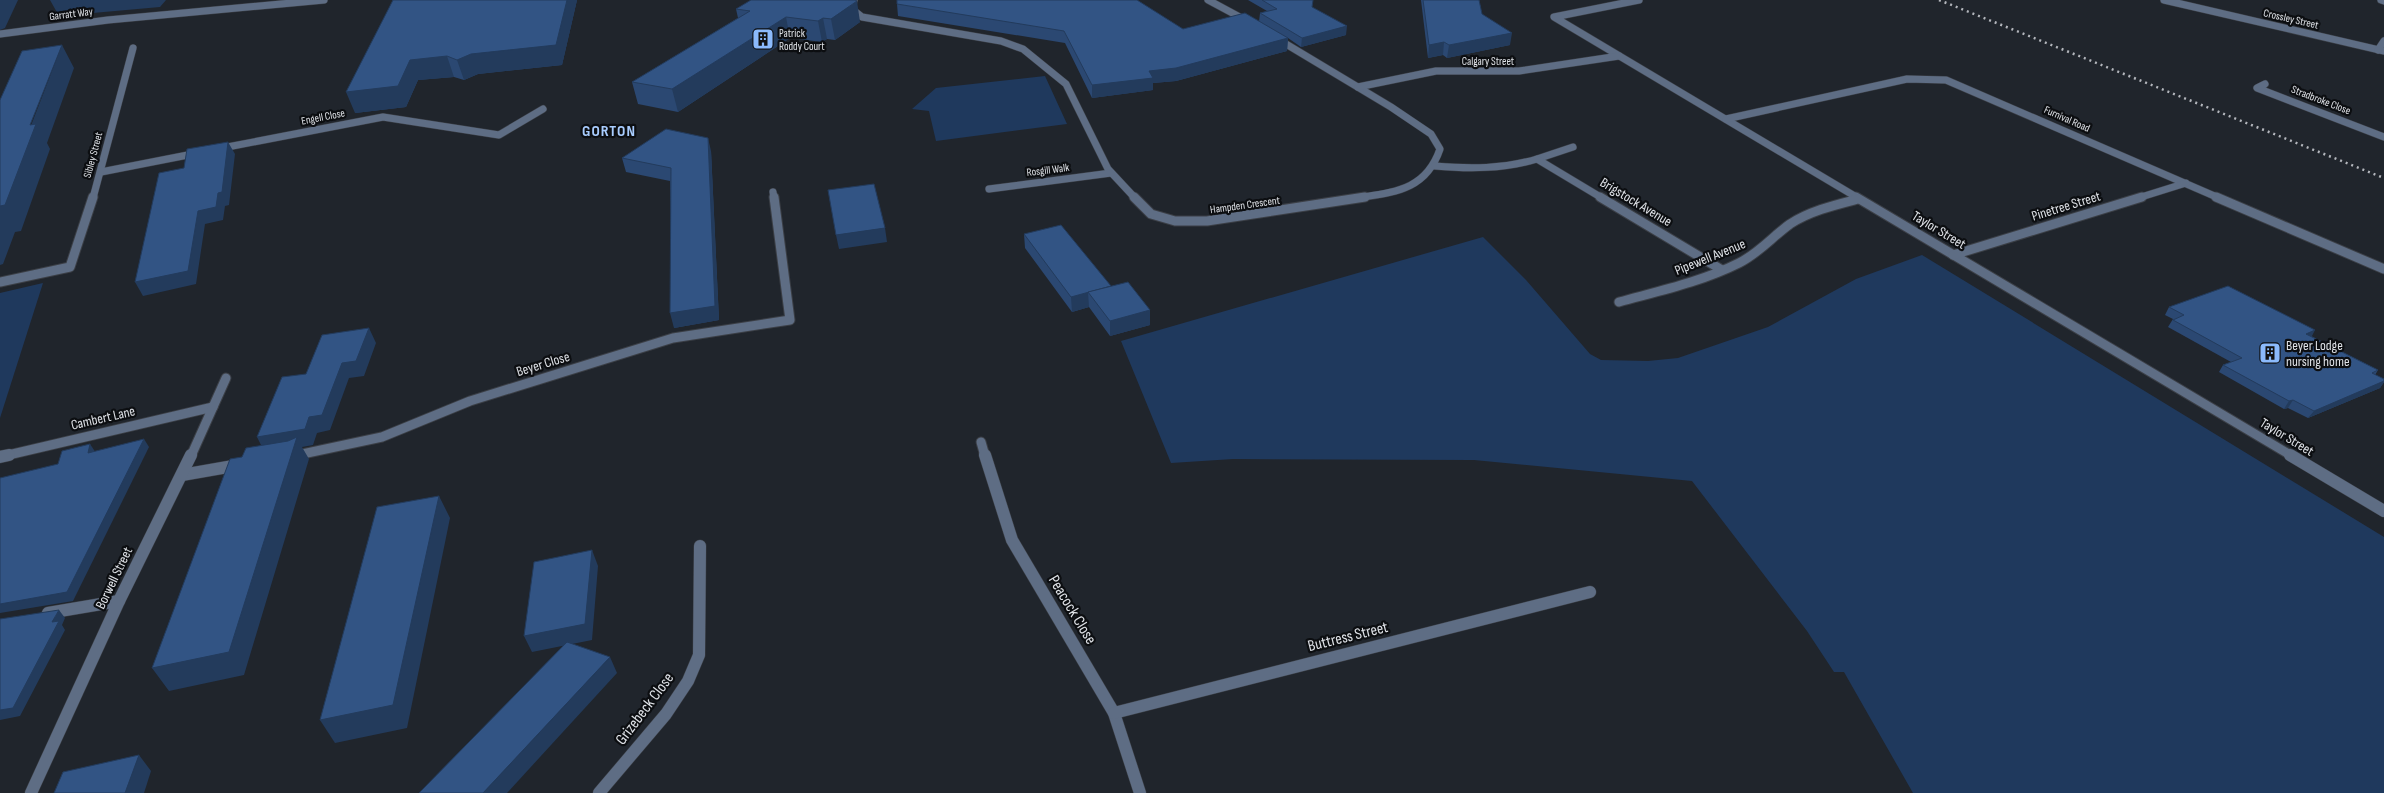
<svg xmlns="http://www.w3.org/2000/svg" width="2384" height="793" font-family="'Sofia Sans Condensed',sans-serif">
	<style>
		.green { fill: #1f395d }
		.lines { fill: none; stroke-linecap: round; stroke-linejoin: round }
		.street-far2-casing { stroke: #3b3f46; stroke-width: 8 }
		.street-far1-casing { stroke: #3b3f46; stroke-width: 11 }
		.street-casing { stroke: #3b3f46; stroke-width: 13 }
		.street-far2 { stroke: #5e6d84; stroke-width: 7 }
		.street-far1 { stroke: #5e6d84; stroke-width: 9 }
		.street { stroke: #5e6d84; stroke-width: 12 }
		.rail { stroke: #b3b6bc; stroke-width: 2.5; stroke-dasharray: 2 4; stroke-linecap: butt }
		.wall { fill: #2b4872 }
		.shaded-wall { fill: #233b5c }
		.building { fill: #325484; stroke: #233b5c }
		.labels { text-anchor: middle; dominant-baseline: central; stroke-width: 4.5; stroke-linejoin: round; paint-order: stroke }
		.far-street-label { font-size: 11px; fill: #dfe2e7; stroke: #0c0e11 }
		.far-poi-label { font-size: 11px; fill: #dfe2e7; stroke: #0c0e11; text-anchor: start }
		.street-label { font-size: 14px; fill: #dfe2e7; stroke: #0c0e11 }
		.poi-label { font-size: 14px; fill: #dfe2e7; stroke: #0c0e11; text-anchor: start }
		.far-district-label { font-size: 16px; font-weight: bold; letter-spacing: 1px; fill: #a8ccfe; stroke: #0c0e11 }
		.near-street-label { font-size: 16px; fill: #dfe2e7; stroke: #0c0e11 }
	</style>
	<rect width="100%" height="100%" fill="#20252c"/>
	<g class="green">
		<path d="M1045 76 1067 124 936 141 929 111 912 109 936 88Z"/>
		<path d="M1483 237 1526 280 1590 354 1601 360 1648 361 1678 358 1768 327 1856 279 1922 255 2384 537V793H1913L1844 672H1834L1807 631 1692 481 1474 460 1233 459 1171 463 1121 341Z"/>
		<path d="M43 283 0 418V293Z"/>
	</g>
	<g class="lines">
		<g class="street-far2-casing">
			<g id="street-far2">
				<path d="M854 0 852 9 862 17 1001 41 1023 49 1066 84 1108 169 1135 198"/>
				<path d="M1208 0 1249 22"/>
				<path d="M1639 0 1554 17 1858 198"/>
				<path d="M2164 0 2384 51"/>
				<path d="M2381 0 2384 1"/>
				<path d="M0 34 108 20 324 0"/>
				<path d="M1276 38 1391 107 1431 134 1440 149C1426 190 1395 192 1357 198"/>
				<path d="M2378 50 2384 41"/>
				<path d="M2265 84 2257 88 2384 137"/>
				<path d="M1358 87 1436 71H1519L1619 56"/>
				<path d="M1726 119 1907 79 1946 80 2219 198"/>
				<path d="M217 149 383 117 499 135 543 109"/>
				<path d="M1537 159 1573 147"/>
				<path d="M1435 166C1470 169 1503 169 1537 159L1602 198"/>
				<path d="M101 172 198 153"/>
				<path d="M989 189 1111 173"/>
				<path d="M773 192 774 198"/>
				<path d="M93 198 133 48"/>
				<path d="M2138 198 2186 183"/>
			</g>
		</g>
		<g class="street-far1-casing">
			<g id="street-far1">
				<path d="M1134 197 1151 214 1175 221H1207L1365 197"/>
				<path d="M1600 197 1722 270"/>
				<path d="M1856 197 2292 456"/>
				<path d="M2216 197 2384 269"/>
				<path d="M1953 255 2142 197"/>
				<path d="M0 282 70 267 93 197"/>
				<path d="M1619 302C1659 291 1701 282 1739 263 1759 253 1772 237 1790 224 1810 211 1835 205 1858 199"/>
				<path d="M981 442 985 456"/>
				<path d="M4 456 213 407"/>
				<path d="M191 456 226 378"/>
				<path d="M293 456 382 437 470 401 673 338 790 320 774 197"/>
			</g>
		</g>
		<g class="street-casing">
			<g id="street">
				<path d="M985 455 1012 540 1114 713 1140 793"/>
				<path d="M2290 455 2384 511"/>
				<path d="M293 456 299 455"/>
				<path d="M0 457 9 455"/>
				<path d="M182 475 239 465"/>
				<path d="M48 613 119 601"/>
				<path d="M1114 713 1590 592"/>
				<path d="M31 793 119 601 191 455"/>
				<path d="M599 793 666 714 688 681 699 655 700 546"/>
			</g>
		</g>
		<use href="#street-far2" class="street-far2"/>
		<use href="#street-far1" class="street-far1"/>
		<use href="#street" class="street"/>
		<path class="rail" d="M1939 0 2384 178"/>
	</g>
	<g class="wall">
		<path d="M393 0H577L562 65 478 74 464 80 454 77 418 80 406 107 355 113Z"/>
		<path d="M1248 0H1313L1312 7 1346 35 1301 47 1288 38 1287 51 1176 81 1153 83V90L1092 98 1065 43 898 16 897 4 1183 29 1259 22 1260 13 1267 11Z"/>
		<path d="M1421 0H1479L1482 14 1510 45 1447 58 1443 55 1428 58Z"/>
		<path d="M736 9 860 22 835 40 827 39 822 42 790 38 678 112 638 104 632 82 738 18Z"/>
		<path d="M711 151 719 320 674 328 670 181 626 172 622 158Z"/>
		<path d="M1024 234 1111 286 1150 310V325L1110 336 1089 307 1072 312 1025 248Z"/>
		<path d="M2169 307 2311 336 2378 370 2375 375 2384 379V382L2380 388 2308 418 2288 408 2284 409 2219 372 2223 365 2231 362 2168 327 2173 319 2165 315Z"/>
	</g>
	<g class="shaded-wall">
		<path d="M0 0H18L5 28 0 30Z"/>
		<path d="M50 0H166L160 7 59 16Z"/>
		<path d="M567 0H577L562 65 478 74 464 80 457 60Z"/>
		<path d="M857 1 860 22 835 40 831 19Z"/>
		<path d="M786 17 790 38 678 112 672 89Z"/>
		<path d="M823 18 827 39 822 42 818 21Z"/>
		<path d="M1347 26 1346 35 1301 47 1302 38Z"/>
		<path d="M1512 33 1510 45 1447 58 1449 45Z"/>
		<path d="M1288 38 1287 51 1176 81 1153 83V90L1092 98V85Z"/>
		<path d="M1444 42 1443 55 1428 58 1429 45Z"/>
		<path d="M62 45 74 68 47 143 50 149 21 231 15 232 3 264 0 265V206Z"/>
		<path d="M447 56 454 77 418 80 406 107 355 113 346 92 410 60Z"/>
		<path d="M708 138 711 151 719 320 674 328 670 313Z"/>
		<path d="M228 142 235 154 229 205 225 206 223 220 205 224 196 284 143 296 135 282 198 211 218 193Z"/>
		<path d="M885 228 887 242 839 249 836 235Z"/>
		<path d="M1111 286 1088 292 1089 307 1072 312 1071 297Z"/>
		<path d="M1150 310V325L1110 336V321Z"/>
		<path d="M369 328 376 343 364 376 349 378 330 430 317 433 313 445 302 447 309 459 244 675 169 691 152 668 265 453 257 437 309 417 342 363Z"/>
		<path d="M2315 330 2311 338 2306 334Z"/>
		<path d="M2384 381V382L2380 388 2308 418 2314 411Z"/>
		<path d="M2293 400 2288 408 2284 409 2289 401Z"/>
		<path d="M144 439 149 447 73 601 0 613V604Z"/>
		<path d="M90 444 96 453H88Z"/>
		<path d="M439 496 450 518 407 728 335 743 320 720Z"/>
		<path d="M592 550 598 566 592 640 532 652 524 636Z"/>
		<path d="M59 610 65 618 62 625 65 630 20 716 0 720V710L52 622Z"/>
		<path d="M610 657 617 673 507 793H483Z"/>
		<path d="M139 755 151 771 144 793H125Z"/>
	</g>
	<g class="building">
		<path d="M393 0H567L556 45 471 54 457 60 447 56 410 60 398 86 346 92Z"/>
		<path d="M751 0H855L857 1 831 19 823 18 818 21 786 17 672 89 632 82 750 11 736 9Z"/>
		<path d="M897 0H1137L1183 29 1245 13 1288 38 1176 68 1149 71 1153 78 1092 85 1064 31 897 4Z"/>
		<path d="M1262 0H1313L1312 7 1347 26 1302 38 1260 13 1277 9Z"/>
		<path d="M1423 0H1479L1482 14 1512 33 1449 45 1444 42 1429 45Z"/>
		<path d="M62 45 30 125 36 124 5 205 0 206V100L22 51Z"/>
		<path d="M666 129 708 138 715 306 670 313 671 168 622 158Z"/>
		<path d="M228 142 222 192 218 193 216 207 198 211 188 271 135 282 159 173 184 168 187 149Z"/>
		<path d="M874 184 885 228 836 235 828 190Z"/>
		<path d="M1061 225 1111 286 1071 297 1024 234Z"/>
		<path d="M1128 282 1150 310 1110 321 1088 292Z"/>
		<path d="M2228 286 2315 330 2306 334 2378 370 2372 373 2384 379V381L2314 411 2293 400 2289 401 2223 365 2242 358 2173 320 2184 315 2169 307Z"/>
		<path d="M369 328 356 361 342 363 322 415 309 417 305 429 257 437 282 377 306 374 322 335Z"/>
		<path d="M297 437 229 652 152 668 230 459 242 457 246 448 288 441Z"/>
		<path d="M144 439 67 592 0 604V478L58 464 62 451 90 444 88 453Z"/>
		<path d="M439 496 393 705 320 720 377 507Z"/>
		<path d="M592 550 585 624 524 636 534 562Z"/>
		<path d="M59 610 52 622 59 621 13 708 0 710V619Z"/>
		<path d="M567 642 610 657 483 793H419Z"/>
		<path d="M139 755 125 793H54L63 772Z"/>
	</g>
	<defs>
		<g id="building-square" transform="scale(1.125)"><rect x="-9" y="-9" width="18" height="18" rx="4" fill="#8bbafc" stroke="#0c0e11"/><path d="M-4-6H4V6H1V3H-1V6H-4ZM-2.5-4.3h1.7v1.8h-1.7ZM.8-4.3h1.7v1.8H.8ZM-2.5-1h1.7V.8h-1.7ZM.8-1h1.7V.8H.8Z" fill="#111"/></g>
	</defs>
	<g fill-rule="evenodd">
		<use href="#building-square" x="763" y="39"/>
		<use href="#building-square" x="2270" y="353"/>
	</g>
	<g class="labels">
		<g class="far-street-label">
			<text transform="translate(71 14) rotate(-7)">Garratt Way</text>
			<text transform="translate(2291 19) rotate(13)">Crossley Street</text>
			<text x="1488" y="61">Calgary Street</text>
			<text transform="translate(2321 100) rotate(21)">Stradbroke Close</text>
			<text transform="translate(323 117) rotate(-11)">Engell Close</text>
			<text transform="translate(2067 119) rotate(24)">Furnival Road</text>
			<text transform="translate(93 155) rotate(-75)">Sibley Street</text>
			<text transform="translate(1048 170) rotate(-7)">Rosgill Walk</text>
			<text transform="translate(1245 205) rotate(-8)">Hampden Crescent</text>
		</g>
		<g class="far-poi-label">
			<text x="779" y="33">Patrick<tspan x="779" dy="13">Roddy Court</tspan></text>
		</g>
		<g class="street-label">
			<text transform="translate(1636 202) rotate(31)">Brigstock Avenue</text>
			<text transform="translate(2066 206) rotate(-17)">Pinetree Street</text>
			<text transform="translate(1939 230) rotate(31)">Taylor Street</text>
			<text transform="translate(1710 257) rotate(-22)">Pipewell Avenue</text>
			<text transform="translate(543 364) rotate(-17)">Beyer Close</text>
			<text transform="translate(103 418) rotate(-13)">Cambert Lane</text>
			<text transform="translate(2287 437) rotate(31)">Taylor Street</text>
			<text transform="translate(114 578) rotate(-64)">Borwell Street</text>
		</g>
		<g class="poi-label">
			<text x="2286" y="345">Beyer Lodge<tspan x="2286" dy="16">nursing home</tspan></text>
		</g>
		<g class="far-district-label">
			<text x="609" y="131">GORTON</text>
		</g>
		<g class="near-street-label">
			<text transform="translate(1072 610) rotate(59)">Peacock Close</text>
			<text transform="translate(1348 637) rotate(-14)">Buttress Street</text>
			<text transform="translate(645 709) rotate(-53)">Grizebeck Close</text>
		</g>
	</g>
</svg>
